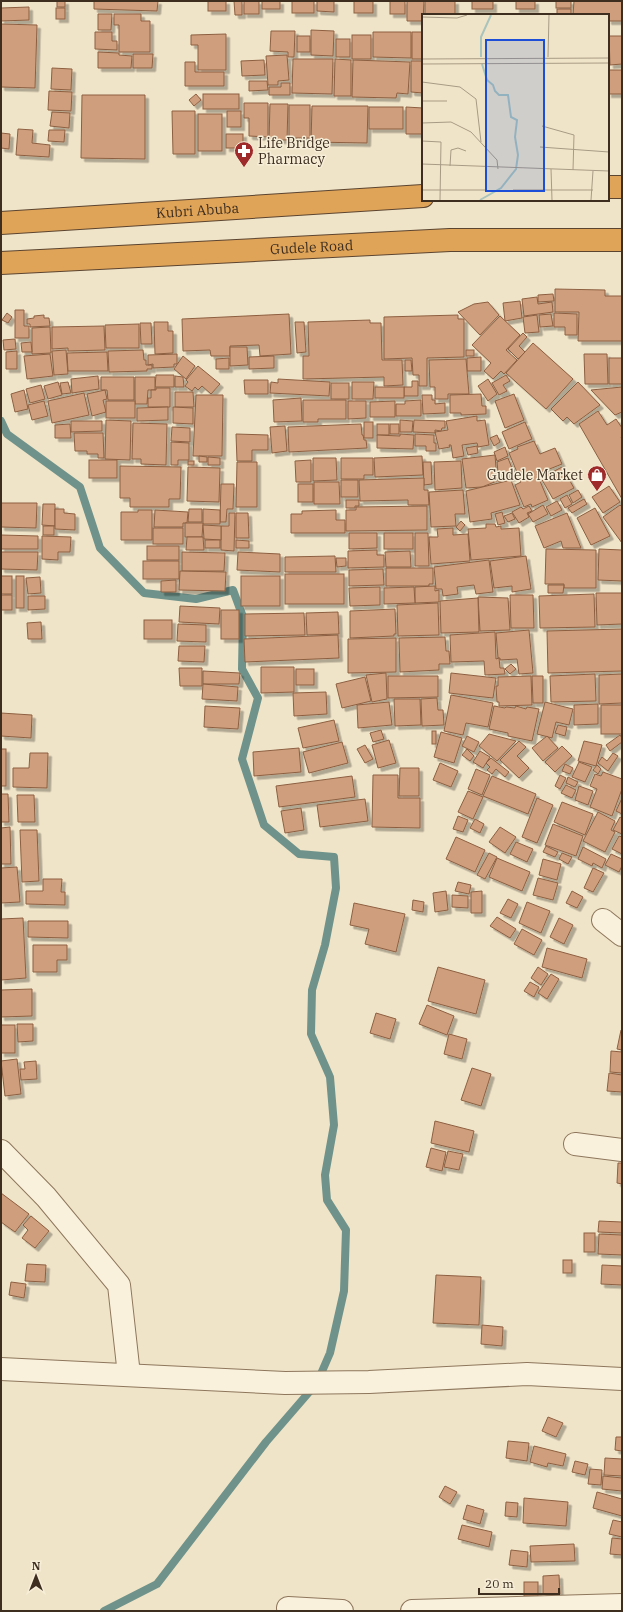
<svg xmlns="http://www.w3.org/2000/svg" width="623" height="1612" font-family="'IBM Plex Serif',serif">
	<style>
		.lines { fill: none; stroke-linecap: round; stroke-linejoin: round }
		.stream { stroke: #6f938a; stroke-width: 8 }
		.building { fill: #cf9f7d; stroke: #8d5f41; filter: url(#shadow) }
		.minor-casing { stroke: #8d765c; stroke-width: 24 }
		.highway-casing { stroke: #5b4430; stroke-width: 24 }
		.minor { stroke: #faf1dc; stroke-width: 22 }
		.highway { stroke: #e0a458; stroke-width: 22 }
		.labels { text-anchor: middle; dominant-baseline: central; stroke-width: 3; stroke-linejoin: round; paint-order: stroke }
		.poi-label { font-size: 14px; fill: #3d2e20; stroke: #f7eed8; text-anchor: start }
		.street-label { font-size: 14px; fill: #3d2e20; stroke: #f7eed8 }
		.inset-river { fill: none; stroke: #a9c4bc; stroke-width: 2 }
		.inset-road { fill: none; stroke: #a89b85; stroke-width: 1 }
		.view { fill: #1d4ed8; fill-opacity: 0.15; stroke: #1d4ed8; stroke-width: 2 }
		.inset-edge { fill: none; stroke: #3d2e20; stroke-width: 2 }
	</style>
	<defs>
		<filter id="shadow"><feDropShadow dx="3.5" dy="3.5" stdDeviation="0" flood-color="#0004"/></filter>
	</defs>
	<rect width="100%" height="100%" fill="#f0e4c8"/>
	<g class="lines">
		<path class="stream" d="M1 421 7 434 80 487 100 548 144 593 196 599 233 590 243 617 242 669 258 698 242 759 264 825 299 854 334 857 336 888 325 945 312 990 311 1034 330 1077 334 1125 325 1175 327 1200 346 1230 344 1291 330 1353 317 1383 266 1442 157 1584 104 1611"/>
	</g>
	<g class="building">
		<rect x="57" y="1" width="8" height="6"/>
		<path d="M94 1H158L157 11 94 9Z"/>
		<rect x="208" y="1" width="18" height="10"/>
		<path d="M234 1H242V15H235Z"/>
		<rect x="244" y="1" width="15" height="13"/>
		<rect x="262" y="1" width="18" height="8"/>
		<rect x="292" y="1" width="22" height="12"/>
		<path d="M317 1H334V12L317 11Z"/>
		<rect x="354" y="1" width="19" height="12"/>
		<rect x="390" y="1" width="15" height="13"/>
		<path d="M407 1H424L423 21H407Z"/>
		<rect x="425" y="1" width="30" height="14"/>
		<rect x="472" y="1" width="21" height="8"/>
		<rect x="516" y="1" width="19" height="8"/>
		<rect x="556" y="1" width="15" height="7"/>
		<path d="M574 1H622V21H608V15H573Z"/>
		<path d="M29 7V20L1 21V8Z"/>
		<rect x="56" y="8" width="9" height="11"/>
		<rect x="557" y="9" width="14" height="6"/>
		<path d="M98 14H112L111 30H98Z"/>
		<path d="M114 14H141V21H150V52H119V25H114Z"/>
		<path d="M1 24 37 25 35 88 1 87Z"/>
		<path d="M311 30 334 31 333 56 311 55Z"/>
		<path d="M271 31H295L294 57H288V52L270 51Z"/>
		<path d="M95 32H112V41H117V50L95 49Z"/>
		<path d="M373 32H411V58L373 57Z"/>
		<rect x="412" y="32" width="11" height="27"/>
		<path d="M226 34V70H198V45H191V35Z"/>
		<rect x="352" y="35" width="19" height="24"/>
		<rect x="297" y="36" width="13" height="16"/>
		<path d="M609 36H622V64L610 65Z"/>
		<rect x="336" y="39" width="14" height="18"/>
		<path d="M98 52 119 53V55L132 56 131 68H98Z"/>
		<path d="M133 54H153L152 68H133Z"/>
		<path d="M287 55 289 80 278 81V85H268L266 56Z"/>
		<path d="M293 59H333L332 94 292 93Z"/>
		<path d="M335 59 351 60V96H334Z"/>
		<path d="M264 60 265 75 242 76 241 61Z"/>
		<path d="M353 60 410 62 408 94 397 93 396 98 352 97Z"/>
		<path d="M411 61H423V93L411 92Z"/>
		<path d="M185 62H195V72H224V86H185Z"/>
		<path d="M52 68 72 69 71 90 51 89Z"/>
		<rect x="608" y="70" width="14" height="24"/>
		<path d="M249 81H267L268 90 249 91Z"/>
		<path d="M281 83H290V95H269V87H281Z"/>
		<path d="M49 91 72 92 71 111 48 110Z"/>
		<path d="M196 94 201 100 194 106 189 100Z"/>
		<rect x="203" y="94" width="36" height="15"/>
		<path d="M82 95H145V159L81 158Z"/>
		<path d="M244 103H268V137L249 136V118H244Z"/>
		<path d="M270 104H288L287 140H269Z"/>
		<rect x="289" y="105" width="21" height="33"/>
		<path d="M312 106H368L367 143 311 142Z"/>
		<rect x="369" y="107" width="34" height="22"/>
		<path d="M406 107 423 108V134H406Z"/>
		<path d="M172 111H195V154H173Z"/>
		<rect x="227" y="111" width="14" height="16"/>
		<path d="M52 112 70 113 69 128 50 126Z"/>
		<rect x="198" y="114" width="24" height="37"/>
		<path d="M18 129 33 130 32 143 50 145 49 157 16 155Z"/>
		<path d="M49 130H65L64 142 48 141Z"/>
		<path d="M1 133 10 134 9 149 1 148Z"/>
		<rect x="226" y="134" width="17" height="14"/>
		<path d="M555 289 605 290V296H622V341H578L579 312H555Z"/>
		<path d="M553 294 554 301 538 302V295Z"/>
		<path d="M537 297 538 304 552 302 553 312 524 316 522 299Z"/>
		<path d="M520 301 522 318 505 321 503 303Z"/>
		<path d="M488 302 499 315 480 335 458 312 474 304Z"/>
		<path d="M15 310H24V326H29V338H15Z"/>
		<path d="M7 313 12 317 8 323 2 320Z"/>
		<path d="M554 313 577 314V335H565V327H554Z"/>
		<path d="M289 314 291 354 260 356 259 345 230 346V356H211L210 350 183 351 182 319Z"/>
		<path d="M551 314 553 326 540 327 539 315Z"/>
		<path d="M44 315V318H49L50 326 30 327V324H27V319L34 318V316Z"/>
		<path d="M458 315V319H464V357L427 358V386H419V375H413L412 358 384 359V317Z"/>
		<path d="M537 315 539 332 525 333 523 317Z"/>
		<path d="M500 316 520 335 506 350 517 360 504 374 501 371 493 379 484 371 491 363 472 345Z"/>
		<path d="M370 320V323H381L382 360H402L403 385 384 386V377L303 379V356H309L308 322Z"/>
		<path d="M154 322H168V331H173V353L155 354Z"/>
		<path d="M295 322H304L306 352 297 353Z"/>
		<path d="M140 323H151L152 344H141Z"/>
		<path d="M139 324V348H106L105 325Z"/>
		<path d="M104 326 105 350 68 351V348L52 349V327Z"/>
		<path d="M50 327 51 353 32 354V328Z"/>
		<path d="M523 333 527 337 519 346 525 352 518 359 508 349Z"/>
		<path d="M15 339 16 349 4 350 3 340Z"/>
		<path d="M31 342 32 352H22L21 343Z"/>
		<path d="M533 343 573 379 546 409 506 373Z"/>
		<path d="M230 347H247L248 365 230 366Z"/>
		<path d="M66 350 68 374 54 375 52 351Z"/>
		<path d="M143 350 144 360H146V365H152V369H147V371L109 372 108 351Z"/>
		<rect x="466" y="350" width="8" height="6"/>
		<path d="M17 351V369H6V352Z"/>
		<path d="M107 352 108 371H68L67 353Z"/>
		<path d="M50 354 53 376 27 379 24 356Z"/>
		<path d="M177 354V364H174V367L153 368V364L148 365V355Z"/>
		<path d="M584 354H607L608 384H585Z"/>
		<path d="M183 356 195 366 186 379 174 369Z"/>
		<path d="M274 356V368L249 369V357Z"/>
		<path d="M481 357V371H467V358Z"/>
		<path d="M229 358V369H216V359Z"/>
		<rect x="609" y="358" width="13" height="26"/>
		<path d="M466 359 469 394H448V399H435V387H430L429 360Z"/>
		<path d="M405 360H411L412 371H405Z"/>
		<path d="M198 366 220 384 211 394 202 386 198 390 195 387 192 391 185 386 188 382 186 380Z"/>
		<path d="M156 375H174V387H155Z"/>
		<path d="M506 375 510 381 503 385 507 391 499 395 492 383Z"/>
		<path d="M98 376 99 389 72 393 71 379Z"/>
		<path d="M175 376 183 377 184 387H175Z"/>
		<path d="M101 377H134V400H108L107 390H101Z"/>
		<path d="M135 377H155V390H148L147 404H135Z"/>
		<path d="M278 379 330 382 329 396 270 393 271 382 278 383Z"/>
		<path d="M488 379 497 394 488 401 478 386Z"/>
		<path d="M244 380H268V394H245Z"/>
		<path d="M412 381H418V396H404V387H412Z"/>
		<path d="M58 382 62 395 48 399 44 386Z"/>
		<path d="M68 382 71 393 62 394 60 383Z"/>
		<path d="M352 382H374L373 399H352Z"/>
		<path d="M578 382 600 405 574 424 567 417 563 421 551 409Z"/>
		<rect x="331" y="383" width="18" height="16"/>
		<path d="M41 385 45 399 30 403 26 389Z"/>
		<rect x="375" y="387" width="29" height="11"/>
		<path d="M622 387V412L615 415 591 390Z"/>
		<path d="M156 388H170V407H148V398H151V390H156Z"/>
		<path d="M24 390 28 409 15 412 11 394Z"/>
		<path d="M105 390 107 399 103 400 106 412 92 416 87 394Z"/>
		<path d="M175 392H193L194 407H175Z"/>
		<path d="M84 393 89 415 52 423 48 401Z"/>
		<path d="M481 394 482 406H486V414L461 415V413H450V395Z"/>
		<path d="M514 394 524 420 505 428 495 401Z"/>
		<path d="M196 395H223L222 456H193Z"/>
		<path d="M422 395H432V400H435V404L445 403V413L423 414Z"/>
		<path d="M301 398 302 421 274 422 273 400Z"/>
		<path d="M303 400H346V419H318V422H303Z"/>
		<path d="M421 400V416H396V404H405V401Z"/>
		<path d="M44 401 48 416 32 420 28 405Z"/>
		<rect x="106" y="401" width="29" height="17"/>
		<path d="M348 401H366V418L348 419Z"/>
		<path d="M395 401V417H370V402Z"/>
		<path d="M168 407V420L137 421V408Z"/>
		<path d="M173 407 193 408V424L173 423Z"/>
		<path d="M598 411 607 425 616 419 622 428V436L621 437 622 439V499L579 424Z"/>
		<path d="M477 416V421L485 420 489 445 478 447 477 443 462 445 464 456 453 458 451 445H449L450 447 439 449 435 432 448 430 446 421Z"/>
		<path d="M106 420 131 421 130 460 105 459Z"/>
		<path d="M400 420 413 421 412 432H400Z"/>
		<path d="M414 420 445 421V428H442L441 431 435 430V433L413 432Z"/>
		<path d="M71 421H102V431L71 432Z"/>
		<rect x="364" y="422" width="9" height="16"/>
		<path d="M525 422 532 439 509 449 502 432Z"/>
		<path d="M133 423 167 424 166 465 141 464V459H132Z"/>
		<path d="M70 424 71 438H55V425Z"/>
		<path d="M361 424 362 435H363L364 440H366L367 448 289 452 288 427Z"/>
		<rect x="377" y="424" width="12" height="11"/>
		<rect x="390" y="424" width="9" height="10"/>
		<path d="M285 426 287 451 272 453 270 427Z"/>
		<path d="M172 427 190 428V442L171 441Z"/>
		<path d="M74 433H103L104 458H98V454H87V451H75Z"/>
		<path d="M236 434 268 435V450H252V461H237Z"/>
		<path d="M400 434 414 435 413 449 377 448V435L400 436Z"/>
		<path d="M415 434 434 435V443H436V451H426V446H415Z"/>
		<path d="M497 435 500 442 494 446 490 438Z"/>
		<path d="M534 441 540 454 555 448 562 464 537 474 548 500 532 507 531 504 524 507 515 485 521 482 509 453 518 449 517 447Z"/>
		<path d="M171 442 189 443V460H178V465H171Z"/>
		<path d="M477 446 478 453 468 455 466 448Z"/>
		<path d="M505 447 508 456 497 461 494 452Z"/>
		<path d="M495 455 497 481 482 487 466 488 462 459Z"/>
		<path d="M199 456 207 457V462H199Z"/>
		<path d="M422 456 423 475 375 477 374 458Z"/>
		<path d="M208 457 220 458V465H208Z"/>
		<path d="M313 458H336L337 480 313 481Z"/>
		<path d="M341 458H373V475H364V479H341Z"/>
		<path d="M508 458 515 476 499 482 497 462Z"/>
		<rect x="89" y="460" width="28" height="18"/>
		<path d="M311 460V482H296L295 461Z"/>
		<rect x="188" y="461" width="6" height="4"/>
		<path d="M461 461 462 488 435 490 434 462Z"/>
		<path d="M237 462H257V507H236Z"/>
		<path d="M423 462H431L432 484 424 485Z"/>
		<path d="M120 466 181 467 180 499H169V507H130V498H120Z"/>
		<path d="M188 467 220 468 219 502 187 501Z"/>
		<path d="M562 467 574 488 553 499 541 478Z"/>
		<path d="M424 478V490H428L429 505H408V500L360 501 359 480Z"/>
		<rect x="341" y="480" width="17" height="17"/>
		<path d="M511 480 520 505 491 513 492 519 470 522 466 491Z"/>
		<path d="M314 482H339L340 504H314Z"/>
		<path d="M221 484H234L233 509H227L226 522H220Z"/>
		<rect x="298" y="484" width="15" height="18"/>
		<path d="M609 486 620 502 603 513 592 497Z"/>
		<path d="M463 490 465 514H455L456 526 431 527 429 492Z"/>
		<path d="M578 490 582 497 573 503 569 495Z"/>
		<path d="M567 495 572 504 565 508 560 499Z"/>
		<path d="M584 499 587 504 572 513 568 508Z"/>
		<path d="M346 500H359V506H355V508H346Z"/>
		<path d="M557 501 562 510 551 516 546 507Z"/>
		<path d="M1 503H37L36 528 1 527Z"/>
		<path d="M43 504H55V526L42 525Z"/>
		<path d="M543 505 548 514 533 522 528 514Z"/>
		<path d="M620 505 622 507V543L603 517Z"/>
		<path d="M427 506V530L346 531V510H356V507Z"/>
		<path d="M529 506 532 511 527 513 529 517 519 523 512 512 521 507 523 509Z"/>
		<path d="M595 508 610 536 591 545 577 518Z"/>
		<path d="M55 509H64V513L75 514V530L55 529Z"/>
		<path d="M189 509H202V522H188Z"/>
		<path d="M203 509 220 510V524H203Z"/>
		<path d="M138 510H152V540H121V512H138Z"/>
		<path d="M155 510 188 512 187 523H183V527H154Z"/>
		<path d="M336 510V520H345V533H291V514H302V511Z"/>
		<path d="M502 512 505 523 498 525 495 514Z"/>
		<path d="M229 513H235L234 551 221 550V526H229Z"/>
		<path d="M236 513H248L249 538H236Z"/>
		<path d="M512 513 515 519 508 522 504 516Z"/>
		<path d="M567 513 581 548H563L561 541 544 548 535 526Z"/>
		<path d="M461 521 465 525 460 531 456 527Z"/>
		<path d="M185 523H203L202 537H185Z"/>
		<path d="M486 524H495L496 527 501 526V529L519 528 521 556 471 560 468 529 486 528Z"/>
		<path d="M203 525 221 526V540L204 539Z"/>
		<rect x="43" y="526" width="11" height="9"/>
		<rect x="153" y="528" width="30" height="16"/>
		<path d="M453 528V535L468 534 470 561 431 564 429 537H438L437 529Z"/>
		<path d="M349 533H377V548L349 549Z"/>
		<rect x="384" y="533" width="29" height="16"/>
		<path d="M415 533H428L429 566H415Z"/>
		<path d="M1 535 38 536V549H1Z"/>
		<path d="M42 536 71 537 70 552H58V560L42 559Z"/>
		<path d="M187 537H203L204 550H186Z"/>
		<rect x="205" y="540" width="15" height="8"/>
		<path d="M236 540 249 541V548H236Z"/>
		<rect x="147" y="546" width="32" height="14"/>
		<path d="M546 549 596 550V588H564V584H545Z"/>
		<path d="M599 549 622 550V581L598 580Z"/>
		<path d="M377 550V555H384V567L348 568V551Z"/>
		<path d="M410 551 411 567H386L385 552Z"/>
		<path d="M1 552H38L37 570 1 569Z"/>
		<path d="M182 552 225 553 224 571H182Z"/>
		<path d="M238 552 280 554V572L237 570Z"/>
		<path d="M335 556 336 572H285V557Z"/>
		<path d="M526 556 531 589 512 592V586L494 588 490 561Z"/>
		<path d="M336 558H346V566L337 567Z"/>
		<path d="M489 560 493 592 476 594 474 585 457 587 458 594 443 596 442 589H436L434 567Z"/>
		<rect x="143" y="561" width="36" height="18"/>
		<path d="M386 568H433V584H429V586H386Z"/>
		<path d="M383 569 384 585 349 586V570Z"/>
		<path d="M180 571 226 572 225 591 179 590Z"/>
		<rect x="285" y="574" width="59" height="30"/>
		<rect x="1" y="576" width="11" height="18"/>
		<rect x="16" y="576" width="8" height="32"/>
		<rect x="241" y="576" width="39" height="30"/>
		<path d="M40 577 41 593 28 594 26 578Z"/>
		<path d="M176 580V592H161V581Z"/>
		<path d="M548 585H564L563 593H548Z"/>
		<path d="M435 586V591L439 590V602L415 603V587Z"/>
		<path d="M380 587V605L350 606 349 588Z"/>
		<path d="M414 587 415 603 384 604V588Z"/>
		<path d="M596 593H622V624L597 625Z"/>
		<path d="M594 594 595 627 540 628 539 596Z"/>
		<rect x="1" y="595" width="11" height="15"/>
		<path d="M510 595H533L534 628H511Z"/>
		<path d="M28 596H45V609L28 610Z"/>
		<path d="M478 597 508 598 510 630 480 631Z"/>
		<path d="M478 598 479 632 441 633 440 601Z"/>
		<path d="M438 603 439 635 398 636 397 605Z"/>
		<path d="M180 606 220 608 219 624 179 622Z"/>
		<path d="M395 609 396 634H394V636L350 638V611Z"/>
		<rect x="221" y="610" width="18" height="29"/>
		<path d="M338 612 339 634 307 635 306 613Z"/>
		<path d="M304 613 305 635 245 636V614Z"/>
		<rect x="144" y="620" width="28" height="19"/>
		<path d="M41 622 42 639H28L27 623Z"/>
		<path d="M178 624 206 625V642L177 641Z"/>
		<path d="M622 629V671L548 673 547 631Z"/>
		<path d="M529 630 533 673 519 674 517 659 500 660V658H498L496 633Z"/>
		<path d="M495 632 496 659 499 658 500 668H504L505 674 485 675 484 661 451 662 450 635Z"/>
		<path d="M338 635 339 658 245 662 244 639Z"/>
		<path d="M445 637 446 651H449L450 664H439V670L400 672 399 638Z"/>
		<path d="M396 638V672L348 673V639Z"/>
		<path d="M179 646H205L204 662 178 661Z"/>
		<path d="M511 664 516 669 510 674 505 669Z"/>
		<path d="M261 667H294V692L261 693Z"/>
		<path d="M179 668H202V686H180Z"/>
		<rect x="296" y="669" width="18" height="16"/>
		<path d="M203 671 240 673 239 684H203Z"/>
		<path d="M386 673 387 699 372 702 366 675Z"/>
		<path d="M451 673 496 678 493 698 449 693Z"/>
		<path d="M595 674 596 701 551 702 550 676Z"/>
		<path d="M622 674V703L599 704V675Z"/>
		<path d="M388 676H438V697L388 698Z"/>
		<path d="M531 676 532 705 499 706V702H497L496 686H498V677Z"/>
		<path d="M532 676H543V703H533Z"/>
		<path d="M365 677 371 701 342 708 336 684Z"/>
		<path d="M203 684 238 687 237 701 202 699Z"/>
		<path d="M326 692 327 714 294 716 293 693Z"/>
		<path d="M451 695 493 703 488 727 466 723 463 735 444 731Z"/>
		<path d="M437 698 438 710H443L444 725 422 726 421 699Z"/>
		<path d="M394 699H420L421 725 395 726Z"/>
		<path d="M389 702 392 725 358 728 357 705Z"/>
		<path d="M545 702 573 709 569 725 556 722 552 738 537 734Z"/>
		<path d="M598 704V724L574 725V705Z"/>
		<rect x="601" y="705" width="21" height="29"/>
		<path d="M205 706 240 708 238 729 204 727Z"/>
		<path d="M494 706 505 708 506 707 515 708 516 706 526 709 527 707 539 709 532 741 508 736V733L489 729Z"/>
		<path d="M1 713 32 715 31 738 1 736Z"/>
		<path d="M334 720 339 741 303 748 298 728Z"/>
		<path d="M558 725 567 727 565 736 555 733Z"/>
		<path d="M381 730 384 739 373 742 370 733Z"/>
		<rect x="432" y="731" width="4" height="13"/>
		<path d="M441 732 462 738 454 763 434 757Z"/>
		<path d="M489 734 516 741 497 761 479 746Z"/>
		<path d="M620 735 622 738V742L610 751 606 745Z"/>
		<path d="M467 736 479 742 474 752 462 746Z"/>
		<path d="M547 736 558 748 543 761 532 748Z"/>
		<path d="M389 740 396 763 378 768 372 745Z"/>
		<path d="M519 741 526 747 517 756 529 768 519 778 500 760Z"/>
		<path d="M584 741 602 745 596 766 578 761Z"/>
		<path d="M342 742 348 763 309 773 303 752Z"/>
		<path d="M365 745 373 759 365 763 357 749Z"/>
		<path d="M562 746 572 756 555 772 545 762Z"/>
		<path d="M299 748 301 772 254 776 253 752Z"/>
		<rect x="1" y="749" width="5" height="37"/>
		<path d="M467 749 474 756 470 761 462 755Z"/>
		<path d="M480 751 490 757 483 768 473 762Z"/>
		<path d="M30 753H48L47 788 13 787V768H29Z"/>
		<path d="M613 753 618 756 608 771 598 763 602 757 607 761Z"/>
		<path d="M491 758 509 772 505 777 496 769 492 774 487 770 490 767 486 763Z"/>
		<path d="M579 762 592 767 585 782 572 777Z"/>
		<path d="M440 763 458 771 451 787 433 780Z"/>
		<path d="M565 764 573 768 570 774 562 771Z"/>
		<path d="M597 765 601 769 598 774 593 770Z"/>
		<path d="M400 768H419V796H399Z"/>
		<path d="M476 769 490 775 482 795 468 789Z"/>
		<path d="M603 772 622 779V789L612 816 590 807 597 789 590 786 595 774 601 776Z"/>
		<path d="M373 775H398V798H420V828L372 827Z"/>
		<path d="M560 775 566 778 560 789 555 786Z"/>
		<path d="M352 776 355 797 279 807 276 786Z"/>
		<path d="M492 776 536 794 528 814 483 796Z"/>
		<path d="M568 777 578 782 575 787 566 783Z"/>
		<path d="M566 785 576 790 572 798 561 793Z"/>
		<path d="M579 786 593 791 588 805 575 800Z"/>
		<path d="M468 791 483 797 473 819 458 812Z"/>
		<path d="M1 794H8L9 822H1Z"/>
		<path d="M17 795H34L35 822H18Z"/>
		<path d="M537 798 553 805 537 843 522 837Z"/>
		<path d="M622 798V814L616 811Z"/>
		<path d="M365 799 368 821 320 827 317 805Z"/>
		<path d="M562 802 593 814 585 835 554 822Z"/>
		<path d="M301 808 304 830 285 833 281 811Z"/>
		<path d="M598 812 615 821 611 830 615 832 605 852 583 841Z"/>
		<path d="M458 816 468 820 463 832 453 829Z"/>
		<path d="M620 817 622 818V834L613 830Z"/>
		<path d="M475 819 484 824 480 833 470 828Z"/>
		<path d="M553 824 583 836 576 856 545 845Z"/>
		<path d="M10 827 11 864H1V828Z"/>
		<path d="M500 827 516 837 505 853 489 842Z"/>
		<path d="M20 830H37L39 881 22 882Z"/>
		<path d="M619 836 622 837V854L612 849Z"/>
		<path d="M456 837 485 850 475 872 446 859Z"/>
		<path d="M516 842 533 849 527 862 510 854Z"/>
		<path d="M546 846 558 852 555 857 543 852Z"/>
		<path d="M583 847 606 859 602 868 593 863 592 866 578 859Z"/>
		<path d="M489 853 497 857 485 879 477 875Z"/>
		<path d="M562 853 572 857 568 864 559 859Z"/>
		<path d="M611 854 622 859V866L619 872 605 865Z"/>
		<path d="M497 858 530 872 522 891 489 877Z"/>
		<path d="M543 859 561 864 557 880 539 875Z"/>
		<path d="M17 867 20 902 1 903V868Z"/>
		<path d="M593 868 604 873 593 892 584 888Z"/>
		<path d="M538 878 558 883 553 900 533 895Z"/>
		<path d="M43 879H62L61 892H65V905L26 904V891H43Z"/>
		<path d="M458 882 471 885 469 894 455 891Z"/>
		<path d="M446 891 448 910 435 912 433 893Z"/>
		<path d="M482 891V913H471V892Z"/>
		<path d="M572 891 583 897 577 908 566 903Z"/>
		<path d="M452 895 468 896V908L452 907Z"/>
		<path d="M508 899 518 904 511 918 500 913Z"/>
		<path d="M413 900 424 902 423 912 412 910Z"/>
		<path d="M527 902 550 911 541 933 519 923Z"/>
		<path d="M354 903 405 914 396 952 365 944 369 929 350 925Z"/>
		<path d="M497 917 516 929 510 938 490 926Z"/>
		<path d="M23 918 26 978 1 980V919Z"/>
		<path d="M559 918 573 925 564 944 550 937Z"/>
		<path d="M28 921H68V938L28 937Z"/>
		<path d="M522 929 542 940 534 955 514 944Z"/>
		<path d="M33 945H67V960H57V972H33Z"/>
		<path d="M547 948 587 959 582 978 542 967Z"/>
		<path d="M438 967 485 980 476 1014 428 1001Z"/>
		<path d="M538 967 548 974 541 985 531 978Z"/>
		<path d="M551 974 559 979 547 999 538 993Z"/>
		<path d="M530 982 539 987 534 997 524 991Z"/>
		<path d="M32 989V1016L1 1017V990Z"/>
		<path d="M427 1005 454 1016 447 1035 419 1024Z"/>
		<path d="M376 1013 396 1019 390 1039 370 1033Z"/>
		<path d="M17 1024H33V1041L18 1042Z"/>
		<rect x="1" y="1025" width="14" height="28"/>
		<path d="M621 1030H622V1050L617 1049Z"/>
		<path d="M449 1034 467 1039 462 1059 444 1054Z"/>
		<path d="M611 1051 622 1052V1073L610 1072Z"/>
		<path d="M17 1059 21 1094 5 1096 1 1061Z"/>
		<path d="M36 1061 37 1079 21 1080 20 1069H25L24 1062Z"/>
		<path d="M472 1068 491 1074 481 1106 461 1100Z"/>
		<path d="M609 1073 622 1075V1092L607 1091Z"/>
		<path d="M435 1121 474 1131 469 1152 431 1143Z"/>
		<path d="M431 1148 446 1152 442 1171 426 1167Z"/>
		<path d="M448 1151 463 1154 459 1170 444 1167Z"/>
		<path d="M618 1163H622V1184L617 1183Z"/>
		<path d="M1 1193 29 1214 15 1232 1 1222Z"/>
		<path d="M31 1216 49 1231 35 1248 22 1238 28 1230 23 1225Z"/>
		<path d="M599 1221 622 1222V1233L598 1232Z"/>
		<rect x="584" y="1233" width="11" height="19"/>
		<path d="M599 1234 622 1235V1255L598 1254Z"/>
		<rect x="563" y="1260" width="9" height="13"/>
		<path d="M27 1264 46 1265 45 1282 25 1281Z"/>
		<path d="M602 1265 622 1266V1285L601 1284Z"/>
		<path d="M436 1275 481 1277 479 1325 433 1323Z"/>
		<path d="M11 1282 26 1284 24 1298 9 1295Z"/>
		<path d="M482 1325 503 1327 502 1346 481 1344Z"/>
		<path d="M548 1417 563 1423 556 1437 542 1431Z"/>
		<path d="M616 1437H622V1451L615 1450Z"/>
		<path d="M508 1441 529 1443 527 1461 506 1458Z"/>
		<path d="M534 1446 566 1454 563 1466 548 1463 547 1467 530 1462Z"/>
		<path d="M605 1458 622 1459V1476L604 1475Z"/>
		<path d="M575 1461 588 1464 585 1475 572 1472Z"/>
		<path d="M590 1469 602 1470 601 1485 588 1484Z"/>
		<path d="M603 1476 622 1478V1491L602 1489Z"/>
		<path d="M445 1486 457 1492 450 1504 439 1497Z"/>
		<path d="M597 1492 622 1499V1516L593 1508Z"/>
		<path d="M524 1498 568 1502 566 1526 523 1523Z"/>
		<path d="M506 1502 518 1503 517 1517 505 1516Z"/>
		<path d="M467 1505 484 1510 480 1524 463 1519Z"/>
		<path d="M613 1520 622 1522V1537L609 1534Z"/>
		<path d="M462 1525 492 1532 489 1547 458 1539Z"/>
		<path d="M612 1538 622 1539V1555L610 1554Z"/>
		<path d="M574 1544 575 1561 531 1562 530 1546Z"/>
		<path d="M511 1550 528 1552 527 1567 509 1565Z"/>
		<path d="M559 1575 560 1594H543V1576Z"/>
		<rect x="524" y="1582" width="14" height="14"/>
	</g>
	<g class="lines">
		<g class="minor-casing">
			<g id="minor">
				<path d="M603 920 622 935"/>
				<path d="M575 1144 622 1150"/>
				<path d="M1 1151 46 1197 119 1285 129 1375"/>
				<path d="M1 1369 285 1383 369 1382 527 1374 622 1379"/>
				<path d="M288 1608 342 1611"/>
				<path d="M412 1611 622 1605"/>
			</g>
		</g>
		<g class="highway-casing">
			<g id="highway">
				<path d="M608 187H622"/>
				<path id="s1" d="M1 223 423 196"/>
				<path id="s2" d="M1 263 450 240H622"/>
			</g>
		</g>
		<use href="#minor" class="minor"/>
		<use href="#highway" class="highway"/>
	</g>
	<defs>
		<g id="pharmacy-pin" transform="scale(1)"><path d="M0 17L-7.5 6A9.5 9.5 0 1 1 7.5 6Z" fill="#9e2a2b" stroke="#f7eed8"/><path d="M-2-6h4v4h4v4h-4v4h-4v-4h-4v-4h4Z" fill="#fff"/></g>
		<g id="shop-pin" transform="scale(1)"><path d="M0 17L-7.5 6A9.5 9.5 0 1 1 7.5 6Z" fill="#9e2a2b" stroke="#f7eed8"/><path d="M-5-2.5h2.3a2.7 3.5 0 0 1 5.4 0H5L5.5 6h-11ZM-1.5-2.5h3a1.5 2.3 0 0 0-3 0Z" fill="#fff"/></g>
	</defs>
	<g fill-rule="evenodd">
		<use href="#pharmacy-pin" x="244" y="151"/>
		<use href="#shop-pin" x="597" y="475"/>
	</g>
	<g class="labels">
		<g class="poi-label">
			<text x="258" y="143">Life Bridge<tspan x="258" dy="16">Pharmacy</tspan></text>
			<text x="583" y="475" text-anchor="end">Gudele Market</text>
		</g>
		<g class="street-label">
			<text stroke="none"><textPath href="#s1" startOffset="197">Kubri Abuba</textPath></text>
			<text stroke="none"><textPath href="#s2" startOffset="311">Gudele Road</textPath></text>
		</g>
	</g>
	<g transform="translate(422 14)">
		<rect width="187" height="187" fill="#f0e4c8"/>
		<path class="inset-river" d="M59 43V23L69 1M58 186 79 174 94 155 96 141 93 123 95 106 89 103 86 81H77L73 77 71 71 65 66 60 50"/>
		<path class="inset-road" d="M0 3 35 4 45 1M126 43 127 1M0 45 187 44M0 50 187 49M0 68 38 73 54 85 59 128M0 87H25M0 109 29 108 49 118 75 146 76 155M120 112 152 121 151 156M0 127 19 128 18 186M118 133 187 138M0 150 187 157M28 152 29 136 36 134 44 137M129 155 130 186M0 176H63M91 176H171M169 186 171 157"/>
		<path class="view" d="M64 26H122V177H64Z"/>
		<rect width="187" height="187" class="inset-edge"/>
	</g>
	<rect width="623" height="1612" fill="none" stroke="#3d2e20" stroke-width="4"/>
	<g transform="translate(36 1576)" stroke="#f7eed8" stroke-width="3" paint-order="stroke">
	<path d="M0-3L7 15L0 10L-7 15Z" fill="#3d2e20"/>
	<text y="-6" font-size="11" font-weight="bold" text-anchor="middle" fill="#3d2e20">N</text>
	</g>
	<path d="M479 1588v6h80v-6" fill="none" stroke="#3d2e20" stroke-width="2"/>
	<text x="485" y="1588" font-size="12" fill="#3d2e20" stroke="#f7eed8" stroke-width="3" paint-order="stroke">20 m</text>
</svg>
